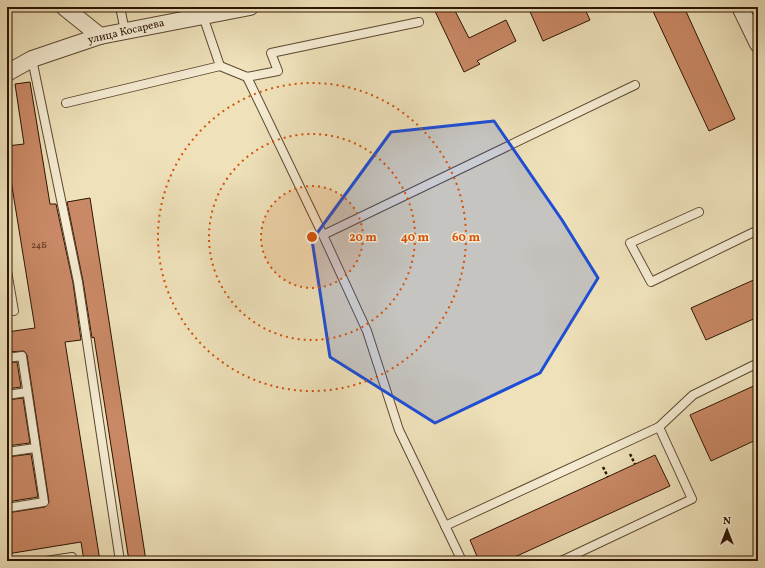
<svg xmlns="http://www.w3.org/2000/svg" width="765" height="568" font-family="Vollkorn,serif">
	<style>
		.building { fill: #ca8966; stroke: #2c1300 }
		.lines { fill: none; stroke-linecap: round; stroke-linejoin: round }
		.lane-casing { stroke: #5d472f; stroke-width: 10 }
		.street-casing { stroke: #5d472f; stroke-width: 18 }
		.path { stroke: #2c1300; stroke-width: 2.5; stroke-dasharray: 3 2; stroke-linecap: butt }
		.lane { stroke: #f5ecd3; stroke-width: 8 }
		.street { stroke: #f5ecd3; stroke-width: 16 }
		.marked { fill: #1d4ed8; fill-opacity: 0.2; stroke: #1d4ed8; stroke-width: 3; stroke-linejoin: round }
		.ring { fill: none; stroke: #d5520b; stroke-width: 2; stroke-dasharray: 2 4 }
		.labels { text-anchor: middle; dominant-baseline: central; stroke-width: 3; stroke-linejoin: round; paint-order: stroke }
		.number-label { font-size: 9px; fill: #54301a }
		.street-label { font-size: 11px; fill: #2c1300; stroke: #f5ecd3 }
		.centre { fill: #d5520b; stroke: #f5ecd3; stroke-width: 2 }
		.ring-label { font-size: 12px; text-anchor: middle; font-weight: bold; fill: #d5520b; stroke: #f5ecd3; stroke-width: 3; stroke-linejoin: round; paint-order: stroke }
	</style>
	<rect width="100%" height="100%" fill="#efe2bb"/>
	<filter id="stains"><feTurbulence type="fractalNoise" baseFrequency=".005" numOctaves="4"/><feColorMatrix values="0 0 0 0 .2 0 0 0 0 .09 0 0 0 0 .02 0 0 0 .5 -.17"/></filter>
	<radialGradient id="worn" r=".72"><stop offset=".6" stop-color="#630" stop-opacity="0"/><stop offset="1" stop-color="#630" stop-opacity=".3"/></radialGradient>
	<g class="building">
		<path d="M433 7H453L469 38 506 20 516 41 477 61 480 64 464 72Z"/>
		<path d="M528 7H584L590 20 543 41Z"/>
		<path d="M651 7H684L735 119 709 131Z"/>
		<path d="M30 82 50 204H56L73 283 81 340 65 342 100 561H84L81 542 7 554V513L45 507 49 502 27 355 24 351 7 352V332L35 328 7 156V146L24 144 15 84Z"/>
		<path d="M90 198 146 561H129L94 337 92 338 83 281 67 202Z"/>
		<path d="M758 278V317L706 340 691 308Z"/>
		<path d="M17 362 21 387 7 389V363Z"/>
		<path d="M758 384V439L711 461 690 415Z"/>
		<path d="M23 398 30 443 7 446V400Z"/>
		<path d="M31 454 38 497 7 502V457Z"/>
		<path d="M655 455 670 486 506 561H479L470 540Z"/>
	</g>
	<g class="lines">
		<g class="lane-casing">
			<g id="lane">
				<path d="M120 7 125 31"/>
				<path d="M32 59 78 282 120 561"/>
				<path d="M220 66 247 77 278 71 271 53 419 22"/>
				<path d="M247 77 323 235"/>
				<path d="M66 103 220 66 203 16"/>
				<path d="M699 212 630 243 651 282 758 230"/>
				<path d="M7 271 14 311"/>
				<path d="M7 358 22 356 44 502 7 508"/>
				<path d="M7 395 27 392"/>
				<path d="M7 452 35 448"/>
				<path d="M445 526 659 427 693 395 758 363"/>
				<path d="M46 561 72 557 73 561"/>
				<path d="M462 561 399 430 367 331 323 235 635 85"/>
				<path d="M561 561 692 499 659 427"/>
			</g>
		</g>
		<g class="street-casing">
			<g id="street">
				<path d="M64 7 100 36"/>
				<path d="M740 7 758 44"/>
				<path d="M7 73 32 59 100 36 250 7"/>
			</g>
		</g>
		<g class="path">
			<path d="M630 454 635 464"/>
			<path d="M603 467 608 477"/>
		</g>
		<use href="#lane" class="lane"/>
		<use href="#street" class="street"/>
	</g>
	<path class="marked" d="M494 121 562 220 598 278 540 373 435 423 330 357 312 240 391 132Z"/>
	<circle cx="312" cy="237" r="51" fill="#d5520b" fill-opacity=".12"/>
	<g class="ring">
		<circle cx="312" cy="237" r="51"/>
		<circle cx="312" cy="237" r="103"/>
		<circle cx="312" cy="237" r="154"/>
	</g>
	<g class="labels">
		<g class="number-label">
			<text x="39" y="245">24Б</text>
		</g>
		<g class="street-label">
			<text transform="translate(126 32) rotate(-13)">улица Косарева</text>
		</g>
	</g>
	<circle cx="312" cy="237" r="6" class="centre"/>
	<g class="ring-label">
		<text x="363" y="241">20 m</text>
		<text x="415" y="241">40 m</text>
		<text x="466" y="241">60 m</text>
	</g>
	<rect width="765" height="568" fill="none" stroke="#efe2bb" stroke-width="24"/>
	<rect x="8" y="8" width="749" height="552" fill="none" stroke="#2c1300" stroke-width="2"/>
	<rect x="12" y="12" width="741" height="544" fill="none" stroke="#2c1300"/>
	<g transform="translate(727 530)" stroke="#f5ecd3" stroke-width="3" paint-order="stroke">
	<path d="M0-3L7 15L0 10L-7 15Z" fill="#2c1300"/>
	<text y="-6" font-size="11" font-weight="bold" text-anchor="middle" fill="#2c1300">N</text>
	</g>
	<rect width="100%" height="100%" filter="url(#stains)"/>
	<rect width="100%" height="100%" fill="url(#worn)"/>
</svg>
